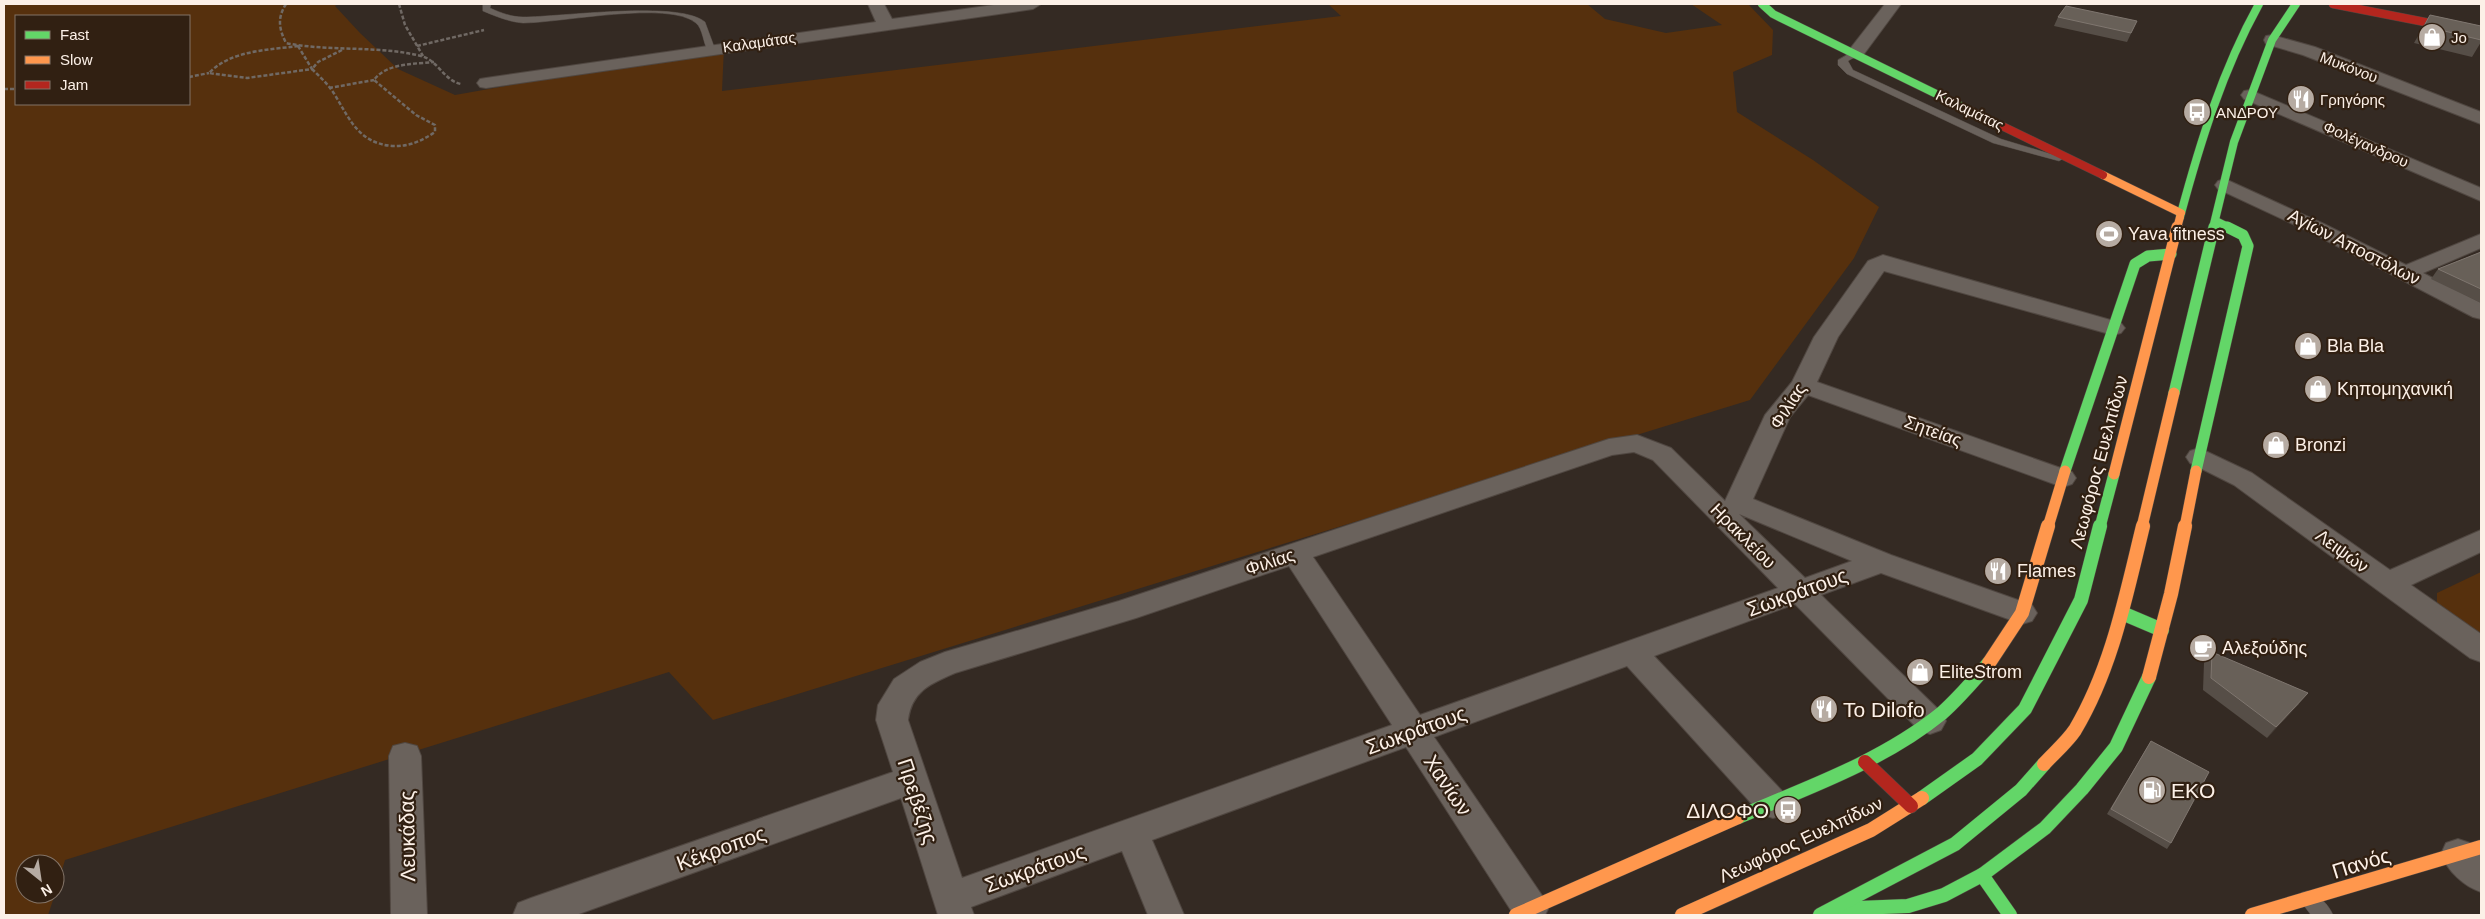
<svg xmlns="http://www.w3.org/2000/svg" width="2485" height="919" font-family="Arial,sans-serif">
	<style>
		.green { fill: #56300d; fill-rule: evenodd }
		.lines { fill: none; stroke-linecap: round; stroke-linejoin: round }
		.lane-casing { stroke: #504741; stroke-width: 1 }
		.street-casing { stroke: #504741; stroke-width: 2 }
		.fast-far2-casing { stroke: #504741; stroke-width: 9 }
		.fast-far1-casing { stroke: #504741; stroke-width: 12 }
		.fast-casing { stroke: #504741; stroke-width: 15 }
		.slow-far2-casing { stroke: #504741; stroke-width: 9 }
		.slow-far1-casing { stroke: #504741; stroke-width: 12 }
		.slow-casing { stroke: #504741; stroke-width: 15 }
		.jam-far1-casing { stroke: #504741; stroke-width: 9 }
		.jam-casing { stroke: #504741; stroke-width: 15 }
		.path { stroke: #706964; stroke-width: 2.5; stroke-dasharray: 4 2; stroke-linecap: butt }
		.lane { fill: #6a625c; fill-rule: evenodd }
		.street { fill: #6a625c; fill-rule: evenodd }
		.fast-far2 { stroke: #63d668; stroke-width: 8 }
		.fast-far1 { stroke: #63d668; stroke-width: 11 }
		.fast { stroke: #63d668; stroke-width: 14 }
		.slow-far2 { stroke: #ff974d; stroke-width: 8 }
		.slow-far1 { stroke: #ff974d; stroke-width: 11 }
		.slow { stroke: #ff974d; stroke-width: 14 }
		.jam-far1 { stroke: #b3261e; stroke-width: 8 }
		.jam { stroke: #b3261e; stroke-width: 14 }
		.wall { fill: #564e47 }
		.shaded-wall { fill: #413831 }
		.building { fill: #686058; stroke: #7f766f }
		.labels { text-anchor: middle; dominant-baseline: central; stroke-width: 4.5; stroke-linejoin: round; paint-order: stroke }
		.far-poi-label { font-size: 15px; fill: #fcf0e7; stroke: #312012; text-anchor: start }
		.far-street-label { font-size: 15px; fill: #fcf0e7; stroke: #312012 }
		.poi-label { font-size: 18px; fill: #fcf0e7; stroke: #312012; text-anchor: start }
		.street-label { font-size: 18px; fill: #fcf0e7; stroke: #312012 }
		.near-street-label { font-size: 21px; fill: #fcf0e7; stroke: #312012 }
		.near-poi-label { font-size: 21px; fill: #fcf0e7; stroke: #312012; text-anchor: start }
	</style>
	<rect width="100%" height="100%" fill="#342a23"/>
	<g class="green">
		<path d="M4 4H337L335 6 360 33 398 69 455 95 724 47 722 91 1341 16 1328 4H1587L1605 19 1666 33 1722 25 1691 4H1748L1773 30 1772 55 1733 72 1737 112 1813 160 1879 207 1854 258 1750 400 713 720 669 672 65 860 55 893V864H25V894H55L48 915H4ZM16 16H189V104H16Z"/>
		<path d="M2481 572V634L2437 603V593Z"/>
	</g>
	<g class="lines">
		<g class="lane-casing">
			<g id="lane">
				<path d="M483 4H491L490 8C501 13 512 17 523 17 561 17 679 0 705 22L715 49 708 51C703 43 703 29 696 23 669 0 560 23 523 23 509 22 495 16 483 11Z"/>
				<path d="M1852 52 1860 54 1848 61 1853 70 2001 139 2064 158 2059 161 1993 143 1847 74 1838 65V60Z"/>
				<path d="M2308 891C2318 894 2329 905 2333 915H2311L2299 899 2301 893Z"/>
			</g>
		</g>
		<g class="street-casing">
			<g id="street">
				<path d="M868 4H884L892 19 1001 4H1041L1033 9 486 88 480 87 477 83 480 79 486 78 876 22Z"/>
				<path d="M1885 4H1901L1861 58H1849L1846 54Z"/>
				<path d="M2272 35 2315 47 2481 112V124L2303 55 2266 44 2264 40 2266 36Z"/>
				<path d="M2250 90 2481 188V201L2244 99 2241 95 2244 91Z"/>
				<path d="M2225 179 2324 224 2406 265 2481 234V248L2423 273 2481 303V319L2473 317 2310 232 2218 189 2215 185 2218 181Z"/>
				<path d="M1883 255 2121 323 2125 328 2121 333 2113 335 1884 271 1838 337 1817 382 2072 472 2076 478 2072 484 2063 487 2054 484 1808 395 1790 417 1753 499 1891 555 2032 605 2037 613 2032 621 2022 624 1881 573 1821 595 1941 712 1946 721 1941 730 1930 734 1919 730 1795 604 1654 656 1785 794 1790 804 1785 814 1773 818 1761 814 1627 666 1434 737 1543 897 1548 909 1545 915H1514L1406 747 1152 840 1184 915H1148L1122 851 971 907 974 915H938L901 798 576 915H513L518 903 531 898 893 772 876 720 878 705 894 679 920 662 945 652 1119 601 1609 439 1637 435 1671 448 1725 501 1765 415 1792 382 1814 337 1868 261ZM1634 452 1653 460 1778 588 1420 715 1313 557 1612 455ZM1739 514 1852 561 1805 578ZM1289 566 1392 725 962 878 908 720C912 691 930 684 955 673L1136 618Z"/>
				<path d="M2199 448 2252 473 2390 570 2481 530V552L2411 585 2481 634V662L2470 658 2234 485 2190 463 2186 457 2190 451Z"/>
				<path d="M405 743 417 746 421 756 427 915H391L389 756 393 746Z"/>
				<path d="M2458 839 2470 843 2481 853V892C2463 886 2448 871 2441 854L2446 843Z"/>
			</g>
		</g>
		<g class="fast-far2-casing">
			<g id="fast-far2">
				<path d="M1762 4 1773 14 1965 108"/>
				<path d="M2180 217C2200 143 2222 71 2259 4"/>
				<path d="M2216 221 2230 228"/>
				<path d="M2213 228 2234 142 2272 40 2296 4"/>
			</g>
		</g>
		<g class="fast-far1-casing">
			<g id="fast-far1">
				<path d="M2174 393 2214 227"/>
				<path d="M2065 471 2135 264 2148 256 2171 254"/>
				<path d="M2196 471 2248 246 2243 235 2227 227"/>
				<path d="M2100 527 2114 474"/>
			</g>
		</g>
		<g class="fast-casing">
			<g id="fast">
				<path d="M2122 613 2162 630"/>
				<path d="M1922 798 1977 759 2025 709 2081 600 2100 526"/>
				<path d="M1738 817C1807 788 1883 761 1942 713 1959 698 1974 680 1989 663"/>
				<path d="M1982 875 2010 915"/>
				<path d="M1833 909 1908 906 1944 895 1982 875 2045 828 2082 789 2116 747 2149 677"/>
				<path d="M1820 915 1955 844 2021 790 2044 764"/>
			</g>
		</g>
		<g class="slow-far2-casing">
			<g id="slow-far2">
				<path d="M2103 175 2181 213"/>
				<path d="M2177 228 2180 217"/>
			</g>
		</g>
		<g class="slow-far1-casing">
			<g id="slow-far1">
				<path d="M2114 474 2177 227"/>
				<path d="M2048 527 2065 471"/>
				<path d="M2142 527 2174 393"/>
				<path d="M2185 527 2196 471"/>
			</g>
		</g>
		<g class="slow-casing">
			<g id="slow">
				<path d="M1989 663 2022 613 2048 526"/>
				<path d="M2149 677 2171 594 2185 526"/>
				<path d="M2044 764C2054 753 2067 742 2075 730 2112 668 2126 595 2143 526"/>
				<path d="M1516 915 1738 817"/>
				<path d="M1682 915 1871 830 1922 798"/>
				<path d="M2252 915 2481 847"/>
			</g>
		</g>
		<g class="jam-far1-casing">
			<g id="jam-far1">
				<path d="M2333 4 2481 33"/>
				<path d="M1965 108 2103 175"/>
			</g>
		</g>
		<g class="jam-casing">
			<path id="jam" d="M1865 762 1911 806"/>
		</g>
		<g class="path">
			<path d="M286 4C277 18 279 29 286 43 330 52 377 45 421 56 438 60 443 80 461 84"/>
			<path d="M399 4 405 25 423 56"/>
			<path d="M298 46 312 69 247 78 209 73C231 50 269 50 298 46Z"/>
			<path d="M417 46 484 30"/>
			<path d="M342 50 318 62 312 69C320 77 329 85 335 95 350 120 359 143 392 146 408 147 422 141 435 132V125L416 115 374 80C386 63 415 64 434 62"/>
			<path d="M189 77 209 73"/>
			<path d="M329 88 374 80"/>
			<path d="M4 89H16"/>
		</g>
		<use href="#lane" class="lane"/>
		<use href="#street" class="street"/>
		<use href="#fast-far2" class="fast-far2"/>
		<use href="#fast-far1" class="fast-far1"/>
		<use href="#fast" class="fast"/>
		<use href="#slow-far2" class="slow-far2"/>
		<use href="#slow-far1" class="slow-far1"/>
		<use href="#slow" class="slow"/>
		<use href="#jam-far1" class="jam-far1"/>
		<use href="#jam" class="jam"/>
	</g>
	<g class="wall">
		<path d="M2430 15 2481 26V42L2472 57 2414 43Z"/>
		<path d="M2058 17 2137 21 2127 42 2054 26Z"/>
		<path d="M2481 252V303L2431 279 2438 269Z"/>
		<path d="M2212 652 2299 704 2267 738 2203 690 2204 663Z"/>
		<path d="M2151 741 2171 843 2167 849 2107 814Z"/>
	</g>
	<path class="shaded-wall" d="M2308 693 2299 704 2267 738 2276 727Z"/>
	<g class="building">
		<path d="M2066 6 2137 21 2131 33 2058 17Z"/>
		<path d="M2430 15 2481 26V40L2424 26Z"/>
		<path d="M2481 252V289L2438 269Z"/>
		<path d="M2212 652 2308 693 2276 727 2211 678Z"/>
		<path d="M2151 741 2209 772 2171 843 2111 809Z"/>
	</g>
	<defs>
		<g id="shop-disc" transform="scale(1.4375)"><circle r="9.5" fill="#b6aba2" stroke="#312012"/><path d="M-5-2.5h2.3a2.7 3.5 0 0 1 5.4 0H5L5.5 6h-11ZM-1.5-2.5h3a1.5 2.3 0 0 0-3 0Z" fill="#fff"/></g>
		<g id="restaurant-disc" transform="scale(1.4375)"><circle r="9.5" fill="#b6aba2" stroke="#312012"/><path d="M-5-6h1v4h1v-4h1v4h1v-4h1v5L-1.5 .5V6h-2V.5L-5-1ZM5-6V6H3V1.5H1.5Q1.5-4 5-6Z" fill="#fff"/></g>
		<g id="bus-disc" transform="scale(1.4375)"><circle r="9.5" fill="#b6aba2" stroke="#312012"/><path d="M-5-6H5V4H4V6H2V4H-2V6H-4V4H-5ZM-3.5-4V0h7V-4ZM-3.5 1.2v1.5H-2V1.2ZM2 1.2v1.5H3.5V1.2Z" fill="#fff"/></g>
		<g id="stadium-disc" transform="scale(1.4375)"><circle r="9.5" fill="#b6aba2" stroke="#312012"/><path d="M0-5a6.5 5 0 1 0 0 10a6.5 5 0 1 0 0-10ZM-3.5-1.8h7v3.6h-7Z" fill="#fff"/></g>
		<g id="cafe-disc" transform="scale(1.4375)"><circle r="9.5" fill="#b6aba2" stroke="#312012"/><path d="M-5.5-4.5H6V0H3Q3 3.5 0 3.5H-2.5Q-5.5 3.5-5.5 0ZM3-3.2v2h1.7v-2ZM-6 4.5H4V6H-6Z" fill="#fff"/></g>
		<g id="fuel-disc" transform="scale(1.4375)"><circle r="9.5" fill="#b6aba2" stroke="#312012"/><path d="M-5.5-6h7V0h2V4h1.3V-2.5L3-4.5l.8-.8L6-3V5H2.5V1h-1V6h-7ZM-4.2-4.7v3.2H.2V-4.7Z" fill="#fff"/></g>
	</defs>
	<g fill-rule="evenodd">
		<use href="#shop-disc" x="2432" y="37"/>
		<use href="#restaurant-disc" x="2301" y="99"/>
		<use href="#bus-disc" x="2197" y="112"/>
		<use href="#stadium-disc" x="2109" y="234"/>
		<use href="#shop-disc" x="2308" y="346"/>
		<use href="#shop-disc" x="2318" y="389"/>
		<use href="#shop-disc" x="2276" y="445"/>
		<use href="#restaurant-disc" x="1998" y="571"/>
		<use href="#cafe-disc" x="2203" y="648"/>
		<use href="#shop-disc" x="1920" y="672"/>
		<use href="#restaurant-disc" x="1824" y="709"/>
		<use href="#fuel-disc" x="2152" y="790"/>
		<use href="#bus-disc" x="1788" y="810"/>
	</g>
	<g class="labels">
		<g class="far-poi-label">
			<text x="2451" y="37">Jo</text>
			<text x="2320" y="99">Γρηγόρης</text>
			<text x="2216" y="112">ΑΝΔΡΟΥ</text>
		</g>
		<g class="far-street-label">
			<text transform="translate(759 42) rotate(-8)">Καλαμάτας</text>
			<text transform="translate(2349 67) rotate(21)">Μυκόνου</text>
			<text transform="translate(1970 110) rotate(26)">Καλαμάτας</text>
			<text transform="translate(2366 144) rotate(24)">Φολέγανδρου</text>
		</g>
		<g class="poi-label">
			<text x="2128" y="234">Yava fitness</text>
			<text x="2327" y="346">Bla Bla</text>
			<text x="2337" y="389">Κηπομηχανική</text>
			<text x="2295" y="445">Bronzi</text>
			<text x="2017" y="571">Flames</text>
			<text x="2222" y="648">Αλεξούδης</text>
			<text x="1939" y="672">EliteStrom</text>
		</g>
		<g class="street-label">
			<text transform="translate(2354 247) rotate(27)">Αγίων Αποστόλων</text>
			<text transform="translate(1788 406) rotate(-57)">Φιλίας</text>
			<text transform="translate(1933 431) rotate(20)">Σητείας</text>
			<text transform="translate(2099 462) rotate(-75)">Λεωφόρος Ευελπίδων</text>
			<text transform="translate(1743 536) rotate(45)">Ηρακλείου</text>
			<text transform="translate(2342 551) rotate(36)">Λειψών</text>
			<text transform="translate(1270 562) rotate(-18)">Φιλίας</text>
			<text transform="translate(1801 840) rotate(-25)">Λεωφόρος Ευελπίδων</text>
		</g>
		<g class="near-street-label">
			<text transform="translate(1797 592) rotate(-20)">Σωκράτους</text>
			<text transform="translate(1416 730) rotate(-20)">Σωκράτους</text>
			<text transform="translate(1448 785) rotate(56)">Χανίων</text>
			<text transform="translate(918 801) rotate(72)">Πρεβέζης</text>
			<text transform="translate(407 836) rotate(-91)">Λευκάδας</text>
			<text transform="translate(721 848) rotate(-20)">Κέκροπος</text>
			<text transform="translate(2361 863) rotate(-17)">Πανός</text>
			<text transform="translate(1035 868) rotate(-20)">Σωκράτους</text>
		</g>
		<g class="near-poi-label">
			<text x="1843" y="709">To Dilofo</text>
			<text x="2171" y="790">EKO</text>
			<text x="1769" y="810" text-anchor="end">ΔΙΛΟΦΟ</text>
		</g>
	</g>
	<rect width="2485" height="919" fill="none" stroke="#fcf0e7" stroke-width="10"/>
	<rect x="15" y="15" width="175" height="90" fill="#312012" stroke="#827367"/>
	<rect x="25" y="31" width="25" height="8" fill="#63d668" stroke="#827367"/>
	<text x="60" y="40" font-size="15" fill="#fcf0e7">Fast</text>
	<rect x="25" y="56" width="25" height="8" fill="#ff974d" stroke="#827367"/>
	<text x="60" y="65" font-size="15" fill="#fcf0e7">Slow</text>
	<rect x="25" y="81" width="25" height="8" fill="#b3261e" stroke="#827367"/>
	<text x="60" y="90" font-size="15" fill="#fcf0e7">Jam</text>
	<g transform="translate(40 879) rotate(150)"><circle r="24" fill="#312012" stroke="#827367"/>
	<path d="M0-4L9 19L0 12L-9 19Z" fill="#b6aba2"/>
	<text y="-8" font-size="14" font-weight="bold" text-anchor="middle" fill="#fcf0e7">N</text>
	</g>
</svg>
